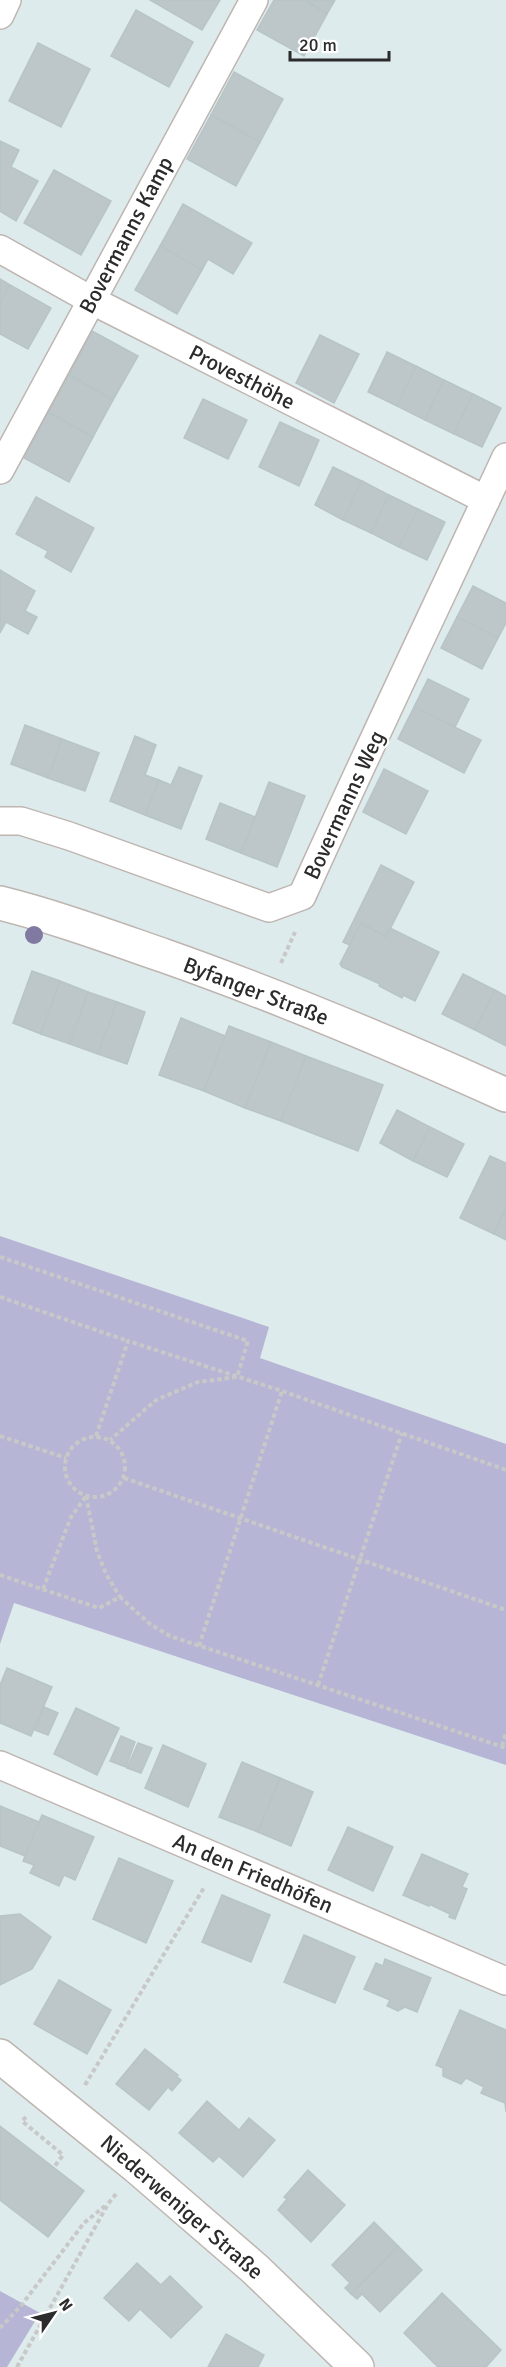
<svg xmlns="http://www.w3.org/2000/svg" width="506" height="2367" font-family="Signika,sans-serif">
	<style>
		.cemetery { fill: #b6b5d5 }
		.building { fill: #bdc6c8; stroke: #b7c5c8; stroke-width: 1.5 }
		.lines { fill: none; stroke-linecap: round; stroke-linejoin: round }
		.street-casing { stroke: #beb5b1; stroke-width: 30 }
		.secondary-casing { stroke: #beb5b1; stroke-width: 36 }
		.path { stroke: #c8c8c8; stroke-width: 4; stroke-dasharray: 4.5 3; stroke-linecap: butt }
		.street { stroke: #fff; stroke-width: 27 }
		.secondary { stroke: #fff; stroke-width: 33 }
		.tree { fill: #807aa2 }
		.labels { text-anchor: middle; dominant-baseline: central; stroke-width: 4.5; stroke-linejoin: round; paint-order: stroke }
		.street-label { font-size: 22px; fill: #2b2b2b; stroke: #fff }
	</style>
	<rect width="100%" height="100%" fill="#deebec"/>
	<g class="cemetery">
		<path d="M0 1236 269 1327 260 1358 506 1444V1765L14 1603 0 1644Z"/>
		<path d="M0 2291 40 2313 7 2367H0Z"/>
	</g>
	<g class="building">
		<path d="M150 0H220L202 30Z"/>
		<path d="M274 0H305L327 14 304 56 257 30Z"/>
		<path d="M305 0H335L327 14Z"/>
		<path d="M136 10 193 42 169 87 111 56Z"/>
		<path d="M38 43 90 69 61 127 9 101Z"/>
		<path d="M234 72 283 99 260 142 211 115Z"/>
		<path d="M211 115 260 142 236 186 187 159Z"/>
		<path d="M0 141 19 150 11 167 38 181 16 221 0 211Z"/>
		<path d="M54 170 111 201 81 255 24 223Z"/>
		<path d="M183 204 252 243 233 274 208 259 202 270 160 246Z"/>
		<path d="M160 246 202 270 177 314 135 290Z"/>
		<path d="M0 279 10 285 0 303Z"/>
		<path d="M10 285 51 308 28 349 0 334V303Z"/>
		<path d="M92 331 138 356 113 400 69 375Z"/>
		<path d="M320 335 359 354 334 403 296 383Z"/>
		<path d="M387 352 416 366 397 406 368 392Z"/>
		<path d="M416 366 444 380 425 420 397 406Z"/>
		<path d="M69 375 113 400 93 437 48 412Z"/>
		<path d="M444 380 473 394 454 434 425 420Z"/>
		<path d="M473 394 501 408 482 447 454 434Z"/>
		<path d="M203 399 247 420 228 459 184 438Z"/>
		<path d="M48 412 93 437 69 482 24 458Z"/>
		<path d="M280 422 319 440 299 486 259 467Z"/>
		<path d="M333 467 362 481 343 520 315 505Z"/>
		<path d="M362 481 389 495 371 533 343 520Z"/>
		<path d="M389 495 418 509 399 547 371 533Z"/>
		<path d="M36 497 94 528 71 572 45 557 48 551 16 534Z"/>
		<path d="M418 509 445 522 427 560 399 547Z"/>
		<path d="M0 570 35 591 25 611 37 617 28 634 6 622 0 633Z"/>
		<path d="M473 586 506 603V623L498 638 457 617Z"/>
		<path d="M457 617 498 638 482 669 441 648Z"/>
		<path d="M428 679 469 699 455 727 414 707Z"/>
		<path d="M414 707 481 740 464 773 398 739Z"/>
		<path d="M25 725 62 739 48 778 11 764Z"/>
		<path d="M135 736 156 745 145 775 159 780 145 815 110 801Z"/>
		<path d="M62 739 99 753 85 791 48 778Z"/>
		<path d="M179 767 202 776 181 829 145 815 159 780 171 785Z"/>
		<path d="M384 769 428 791 406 834 363 812Z"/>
		<path d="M269 782 305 796 277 867 241 853Z"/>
		<path d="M220 803 255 817 241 853 206 839Z"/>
		<path d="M381 865 414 882 386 937 361 923 350 945 343 942Z"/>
		<path d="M361 923 386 937 390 928 439 952 415 1001 403 995 402 998 379 986 380 984 342 967 340 964Z"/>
		<path d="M32 971 60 981 41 1034 13 1023Z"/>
		<path d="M463 974 495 990 475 1030 442 1014Z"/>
		<path d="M60 981 88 992 70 1044 41 1034Z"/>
		<path d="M495 990 506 996V1046L475 1030Z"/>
		<path d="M88 992 117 1002 98 1054 70 1044Z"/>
		<path d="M117 1002 145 1012 127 1064 98 1054Z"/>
		<path d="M181 1018 225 1036 204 1091 159 1075Z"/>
		<path d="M229 1026 271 1042 245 1108 204 1091Z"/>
		<path d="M271 1042 306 1056 281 1121 245 1108Z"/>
		<path d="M306 1056 383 1085 358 1151 281 1121Z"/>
		<path d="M397 1110 430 1127 413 1161 380 1143Z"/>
		<path d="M430 1127 464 1144 447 1177 413 1161Z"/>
		<path d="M490 1156 506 1163V1208L494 1234 460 1218Z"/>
		<path d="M506 1208V1240L494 1234Z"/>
		<path d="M7 1668 52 1687 31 1736 0 1723V1685Z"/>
		<path d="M44 1707 58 1713 48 1735 35 1730Z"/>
		<path d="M76 1708 119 1728 97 1775 54 1754Z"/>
		<path d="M121 1736 135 1742 126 1767 110 1761Z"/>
		<path d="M138 1743 152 1748 141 1773 127 1768Z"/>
		<path d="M163 1745 206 1764 188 1807 145 1788Z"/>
		<path d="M242 1762 280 1778 258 1832 219 1817Z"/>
		<path d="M280 1778 313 1792 291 1846 258 1832Z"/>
		<path d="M0 1806 39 1822 25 1856 0 1846Z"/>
		<path d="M42 1815 94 1837 75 1880 64 1875 59 1886 30 1873 34 1865 23 1861Z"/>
		<path d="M348 1827 393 1847 373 1891 328 1870Z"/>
		<path d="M422 1854 468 1874 462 1887 467 1889 455 1919 449 1917 450 1914 429 1904V1906L403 1895Z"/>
		<path d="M119 1858 173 1881 146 1943 93 1919Z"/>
		<path d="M222 1895 270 1915 251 1962 202 1942Z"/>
		<path d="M20 1914 51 1937 32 1969 0 1985V1916Z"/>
		<path d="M304 1935 355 1957 335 2003 284 1982Z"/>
		<path d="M385 1959 431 1978 417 2012 405 2007 398 2011 387 2006 390 2000 364 1989 376 1963 383 1966Z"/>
		<path d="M59 1980 111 2010 87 2054 34 2024Z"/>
		<path d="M460 2010 506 2030V2112L505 2103 481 2093 484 2087 466 2078 461 2084 443 2076V2068L436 2065Z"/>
		<path d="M145 2049 178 2075 176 2076 181 2080 172 2091 168 2087 149 2110 116 2084Z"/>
		<path d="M207 2101 239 2130 249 2118 275 2140 243 2177 219 2156 213 2162 179 2133Z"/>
		<path d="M0 2126 84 2191 48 2237 0 2200Z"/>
		<path d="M308 2170 345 2205 311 2242 278 2210 287 2199 284 2197Z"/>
		<path d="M374 2222 398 2246 351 2294 345 2288 350 2283 332 2265Z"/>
		<path d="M398 2246 422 2270 380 2312 362 2294 357 2299 351 2294Z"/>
		<path d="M137 2263 161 2285 170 2276 202 2307 171 2338 140 2309 129 2321 104 2298Z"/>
		<path d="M442 2293 501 2350 486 2367H438L404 2333Z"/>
		<path d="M226 2334 264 2355 258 2367H208Z"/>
	</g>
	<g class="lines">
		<g class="street-casing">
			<g id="street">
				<path d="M0 15 7 0"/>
				<path d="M0 249 91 300 486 500"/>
				<path d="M0 470 254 0"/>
				<path d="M0 821H21L69 836 269 908 302 896C368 749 438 603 506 457"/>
				<path d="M0 1765 506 1981"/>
			</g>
		</g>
		<g class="secondary-casing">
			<g id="secondary">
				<path d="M0 903C56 917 110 937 165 956 281 997 393 1044 506 1095"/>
				<path d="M0 2056 137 2167 255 2269 357 2367"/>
			</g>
		</g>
		<g class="path">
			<path d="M281 963 295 932"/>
			<path d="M0 1257 248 1341 237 1377 198 1382 156 1400 110 1440"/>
			<path d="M0 1297 128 1341"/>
			<path d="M0 1436 66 1458"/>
			<path d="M96 1436 128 1341 282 1391 506 1470"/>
			<circle cx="95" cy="1467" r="30"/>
			<path d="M124 1478 506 1610"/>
			<path d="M86 1496 97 1551 106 1574 120 1597"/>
			<path d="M0 1575 99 1608 120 1597 150 1624 170 1636 506 1748"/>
			<path d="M43 1589 71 1517 86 1496"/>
			<path d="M199 1646 282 1391"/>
			<path d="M318 1685 402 1433"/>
			<path d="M502 1746 506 1733"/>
			<path d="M85 2085 205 1886"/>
			<path d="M26 2117 22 2121 63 2155 54 2167"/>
			<path d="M0 2328 20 2307 84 2223 105 2206"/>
			<path d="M17 2367 108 2204 116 2194"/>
		</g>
		<use href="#street" class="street"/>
		<use href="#secondary" class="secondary"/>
	</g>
	<circle class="tree" cx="34" cy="935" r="9"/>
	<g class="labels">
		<g class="street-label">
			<text transform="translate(126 235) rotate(-62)">Bovermanns Kamp</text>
			<text transform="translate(242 377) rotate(27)">Provesthöhe</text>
			<text transform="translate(344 805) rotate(-65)">Bovermanns Weg</text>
			<text transform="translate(256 991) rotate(21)">Byfanger Straße</text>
			<text transform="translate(253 1873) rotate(23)">An den Friedhöfen</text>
			<text transform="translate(182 2207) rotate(41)">Niederweniger Straße</text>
		</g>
	</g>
	<g transform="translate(54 2313) rotate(55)" stroke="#ffffff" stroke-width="4.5" paint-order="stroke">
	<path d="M0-4.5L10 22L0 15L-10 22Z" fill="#2b2b2b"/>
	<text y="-9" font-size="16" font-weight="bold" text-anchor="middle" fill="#2b2b2b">N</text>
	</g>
	<path d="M290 51v9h99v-9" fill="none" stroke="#2b2b2b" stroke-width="3"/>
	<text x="299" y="51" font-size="18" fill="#2b2b2b" stroke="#ffffff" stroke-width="4.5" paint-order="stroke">20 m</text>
</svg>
